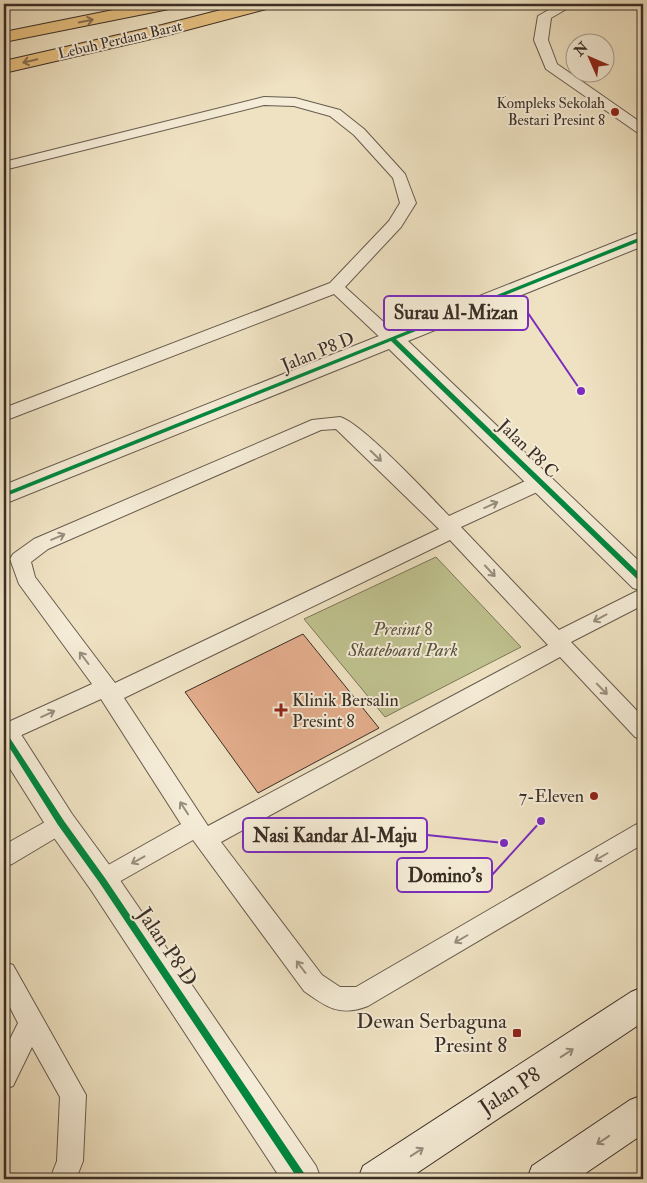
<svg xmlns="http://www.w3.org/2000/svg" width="647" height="1183" font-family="'IM FELL Double Pica',serif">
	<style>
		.green { fill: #bfc28f; stroke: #7c785a }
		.building { fill: #e3ad8c; stroke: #392e26 }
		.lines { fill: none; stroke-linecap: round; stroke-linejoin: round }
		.lane-casing { stroke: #665b4d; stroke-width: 2 }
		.street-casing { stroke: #665b4d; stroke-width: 2 }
		.secondary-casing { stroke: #392e26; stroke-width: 2 }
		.primary-casing { stroke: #392e26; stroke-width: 2 }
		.lane { fill: #f5ecd7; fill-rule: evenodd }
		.street { fill: #f5ecd7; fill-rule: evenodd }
		.secondary { fill: #f5ecd7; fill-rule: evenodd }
		.primary { fill: #e8c181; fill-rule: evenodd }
		.cycleway-casing { stroke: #f5ecd7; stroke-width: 3 }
		.cycleway { fill: #00873e; fill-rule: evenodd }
		.oneway { stroke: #88704f }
		.oneway2 { stroke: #978d7e }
		.poi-dot { fill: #8f2418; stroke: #f5ecd7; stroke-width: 2 }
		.labels { text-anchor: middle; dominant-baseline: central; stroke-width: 4; stroke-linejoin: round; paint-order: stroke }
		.far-street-label { font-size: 15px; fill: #392e26; stroke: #f5ecd7 }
		.far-poi-label { font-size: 15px; fill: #392e26; stroke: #f5ecd7; text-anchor: end }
		.street-label { font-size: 18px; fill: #392e26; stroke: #f5ecd7 }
		.park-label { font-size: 18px; font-style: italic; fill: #5a5340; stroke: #f5ecd7 }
		.poi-label { font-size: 18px; fill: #392e26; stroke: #f5ecd7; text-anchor: start }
		.near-street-label { font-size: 21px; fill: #392e26; stroke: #f5ecd7 }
		.near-poi-label { font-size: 21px; fill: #392e26; stroke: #f5ecd7; text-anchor: end }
		.leader { fill: none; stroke: #7b2cbf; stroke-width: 2 }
		.callout-dot { fill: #7b2cbf; stroke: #f5ecd7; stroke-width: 2 }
		.callout { fill: #f5ecd7; stroke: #7b2cbf; stroke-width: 2 }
		.callout-label { font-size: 19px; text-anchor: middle; font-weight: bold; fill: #392e26 }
	</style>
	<rect width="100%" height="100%" fill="#efe2c2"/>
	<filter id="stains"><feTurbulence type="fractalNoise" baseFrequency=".004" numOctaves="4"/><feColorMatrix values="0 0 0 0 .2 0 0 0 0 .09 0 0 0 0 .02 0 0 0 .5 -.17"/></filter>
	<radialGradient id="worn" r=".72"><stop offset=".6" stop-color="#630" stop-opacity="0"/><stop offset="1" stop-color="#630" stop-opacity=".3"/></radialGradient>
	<path class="green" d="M436 557 521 647 385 717 304 619Z"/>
	<path class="building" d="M303 634 379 728 258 793 185 692Z"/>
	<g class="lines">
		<g class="lane-casing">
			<g id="lane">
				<path d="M559 4H575L551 18 548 40 557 64 643 124V134L638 133 546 69 534 40 538 16Z"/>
				<path d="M264 97 295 98 340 110 364 129 405 174 416 203 401 227 345 287 398 335 401 339 398 343 392 344 386 343 334 294 4 421V408L330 283 389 221 400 203 393 178 354 135 330 116 294 106 264 105 4 170V162Z"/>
				<path d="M340 417C362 423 430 496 449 516L534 477 541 475 548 477 550 482 548 487 461 527 559 630 643 588V605L571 642 643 717V740L635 737 560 657 221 842 322 975 340 987H356L635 825 643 822V844L368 1006C340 1017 326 1007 304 991L193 840 110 887 102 890 94 887 90 880 94 873 181 824 101 699 4 743V724L92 684 19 584 10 559 13 554 34 539 312 420ZM336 429 439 529 115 683 35 577 31 562 48 549 321 430ZM450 540 548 645 208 826 124 698Z"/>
				<path d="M61 813 69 816 72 823 69 830 12 864 4 867V845Z"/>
				<path d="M4 962 13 965 86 1095 83 1161 76 1179H50L57 1161 60 1097 32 1047 13 1086 4 1089V1051L18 1023 4 996Z"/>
			</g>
		</g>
		<g class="street-casing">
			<g id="street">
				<path d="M643 231V246L408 341 643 565V591L633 588 389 349 4 504V485Z"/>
				<path d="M4 722 15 725 72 814 113 870 316 1166 321 1179H281L91 890 50 832 4 759Z"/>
			</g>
		</g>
		<g class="secondary-casing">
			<g id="secondary">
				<path d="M643 987V1022L408 1179H358L363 1166 631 992Z"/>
				<path d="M643 1095V1134L577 1179H527L532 1166 630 1100Z"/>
			</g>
		</g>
		<g class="primary-casing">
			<g id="primary">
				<path d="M143 4H178L175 8 169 9 4 42V32Z"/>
				<path d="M244 4H273L270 8 164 36 4 73V61L162 25Z"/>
			</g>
		</g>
		<use href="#lane" class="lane"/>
		<use href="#street" class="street"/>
		<use href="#secondary" class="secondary"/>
		<use href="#primary" class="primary"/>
		<g class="cycleway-casing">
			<g id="cycleway">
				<path d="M641 237H643V240L396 339 643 577V583H641L391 341 4 497V493Z"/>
				<path d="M4 731 6 732 64 821 105 878 306 1176 307 1179H298L99 882 58 825 4 739Z"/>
			</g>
		</g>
		<use href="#cycleway" class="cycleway"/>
	</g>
	<defs><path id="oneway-shaft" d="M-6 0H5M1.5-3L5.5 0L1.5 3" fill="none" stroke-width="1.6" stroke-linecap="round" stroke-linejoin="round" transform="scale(1.25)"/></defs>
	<g class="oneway">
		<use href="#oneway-shaft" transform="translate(86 21) rotate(-11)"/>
		<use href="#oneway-shaft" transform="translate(30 61) rotate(167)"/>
	</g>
	<g class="oneway2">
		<use href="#oneway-shaft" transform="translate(376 456) rotate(44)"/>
		<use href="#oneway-shaft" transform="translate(491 505) rotate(-24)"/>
		<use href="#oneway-shaft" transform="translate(58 537) rotate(-23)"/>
		<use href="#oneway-shaft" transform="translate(490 571) rotate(47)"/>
		<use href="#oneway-shaft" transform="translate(600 618) rotate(152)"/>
		<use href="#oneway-shaft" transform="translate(84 658) rotate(-127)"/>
		<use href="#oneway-shaft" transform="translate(602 689) rotate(46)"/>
		<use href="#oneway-shaft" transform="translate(48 714) rotate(-25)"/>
		<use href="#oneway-shaft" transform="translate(184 808) rotate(-123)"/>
		<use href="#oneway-shaft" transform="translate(601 857) rotate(150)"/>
		<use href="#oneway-shaft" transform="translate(138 860) rotate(151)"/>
		<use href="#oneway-shaft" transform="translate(461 939) rotate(150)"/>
		<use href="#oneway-shaft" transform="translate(301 967) rotate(-127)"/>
		<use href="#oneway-shaft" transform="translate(567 1053) rotate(-33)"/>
		<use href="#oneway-shaft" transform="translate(603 1140) rotate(146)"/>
		<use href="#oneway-shaft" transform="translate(417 1152) rotate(-33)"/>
	</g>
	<g class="poi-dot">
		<circle cx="615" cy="112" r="5"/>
		<path d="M278.5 702.5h5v5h5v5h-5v5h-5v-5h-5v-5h5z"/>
		<circle cx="594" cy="796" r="5"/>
		<rect x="512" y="1028" width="10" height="10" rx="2.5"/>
	</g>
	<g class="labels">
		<g class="far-street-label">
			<text transform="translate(120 40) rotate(-13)">Lebuh Perdana Barat</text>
		</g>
		<g class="far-poi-label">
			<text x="605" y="103">Kompleks Sekolah<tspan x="605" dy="17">Bestari Presint 8</tspan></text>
		</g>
		<g class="street-label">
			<text transform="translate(318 352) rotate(-22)">Jalan P8 D</text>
			<text transform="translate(528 449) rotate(44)">Jalan P8 C</text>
		</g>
		<g class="park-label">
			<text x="403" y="629">Presint 8<tspan x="403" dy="21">Skateboard Park</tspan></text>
		</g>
		<g class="poi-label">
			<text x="292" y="700">Klinik Bersalin<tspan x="292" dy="21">Presint 8</tspan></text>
			<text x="584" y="796" text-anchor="end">7-Eleven</text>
		</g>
		<g class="near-street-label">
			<text transform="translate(167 947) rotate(56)">Jalan P8 D</text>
			<text transform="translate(510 1091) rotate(-33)">Jalan P8</text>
		</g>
		<g class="near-poi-label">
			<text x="507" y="1021">Dewan Serbaguna<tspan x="507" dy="24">Presint 8</tspan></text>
		</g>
	</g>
	<path class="leader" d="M581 391L528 313M504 843L427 835M541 821L492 875"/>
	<g class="callout-dot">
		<circle cx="581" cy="391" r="5"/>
		<circle cx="504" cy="843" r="5"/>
		<circle cx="541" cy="821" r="5"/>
	</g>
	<g class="callout">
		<rect x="384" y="296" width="144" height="34" rx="5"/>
		<rect x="243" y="818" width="184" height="34" rx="5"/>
		<rect x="397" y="858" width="95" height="34" rx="5"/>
	</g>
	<g class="callout-label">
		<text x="456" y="319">Surau Al-Mizan</text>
		<text x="335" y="842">Nasi Kandar Al-Maju</text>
		<text x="445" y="882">Domino's</text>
	</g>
	<rect width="647" height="1183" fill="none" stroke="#efe2c2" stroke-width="20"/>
	<rect x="5" y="5" width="637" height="1173" fill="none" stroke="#392e26" stroke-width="2.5"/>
	<rect x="10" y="10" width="627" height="1163" fill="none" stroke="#392e26"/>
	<g transform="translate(590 58) rotate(315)"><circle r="24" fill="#f5ecd7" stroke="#aaa090"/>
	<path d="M0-4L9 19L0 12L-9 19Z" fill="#8f2418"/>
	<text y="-8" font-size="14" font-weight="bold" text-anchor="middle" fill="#392e26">N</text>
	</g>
	<rect width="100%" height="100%" filter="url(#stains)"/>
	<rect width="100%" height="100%" fill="url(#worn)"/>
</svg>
